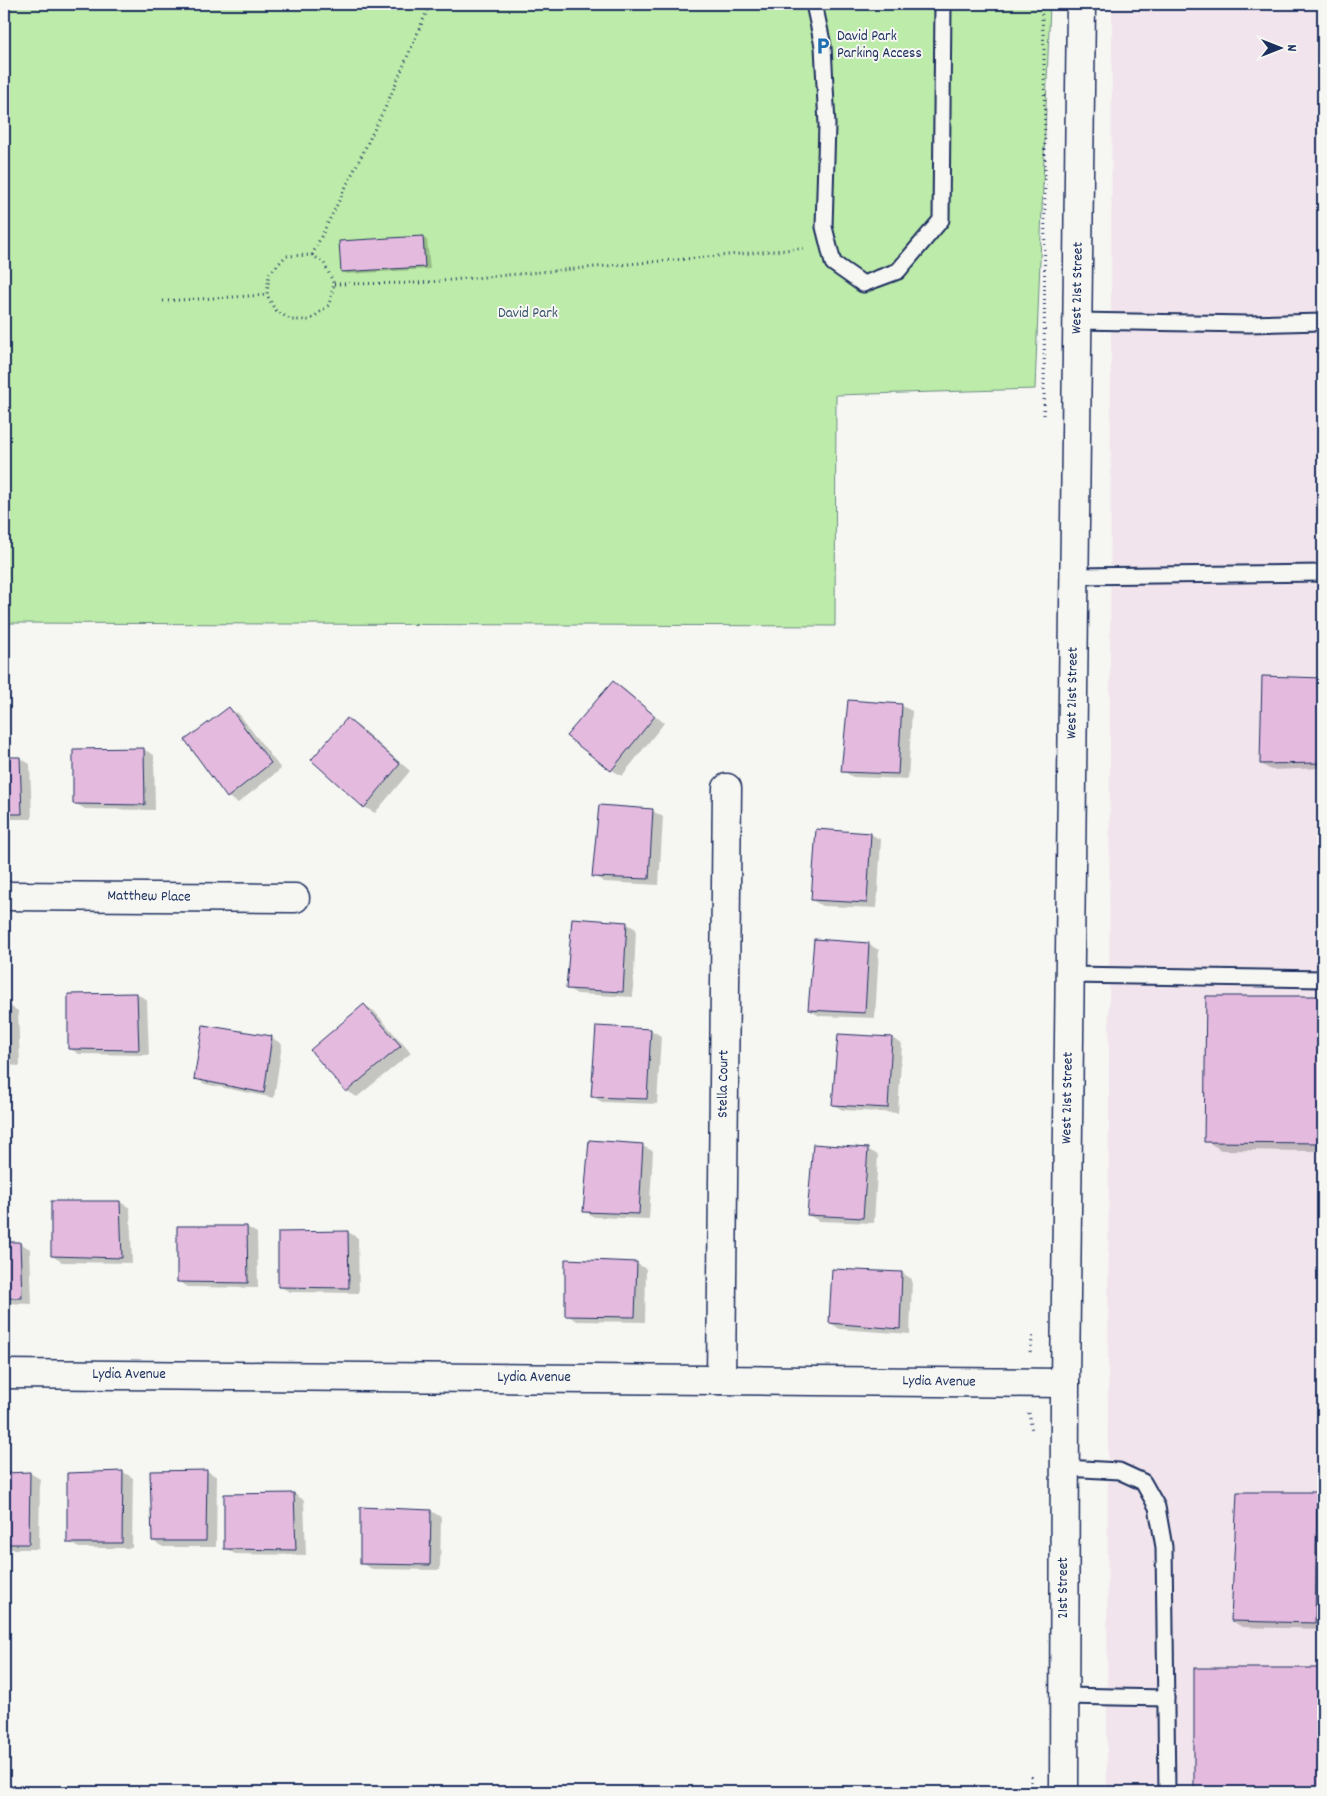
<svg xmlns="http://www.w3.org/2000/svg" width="1327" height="1796" font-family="Dekko,sans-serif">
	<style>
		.built { fill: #f1e4ec }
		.green { fill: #bdeba9; stroke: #6c8d84 }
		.shadow { fill: #0003 }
		.building { fill: #e5badf; stroke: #1b2f5e }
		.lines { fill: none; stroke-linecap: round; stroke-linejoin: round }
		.lane-casing { stroke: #1b2f5e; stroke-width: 19 }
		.street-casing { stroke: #1b2f5e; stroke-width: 31 }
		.secondary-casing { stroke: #1b2f5e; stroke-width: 31 }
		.path { stroke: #1b2f5e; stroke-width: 3; stroke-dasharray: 1 4; stroke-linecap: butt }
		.lane { stroke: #f6f6f2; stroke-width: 15 }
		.street { stroke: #f6f6f2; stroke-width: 28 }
		.secondary { stroke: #f6f6f2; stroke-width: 28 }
		.labels { text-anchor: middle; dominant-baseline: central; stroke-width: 4; stroke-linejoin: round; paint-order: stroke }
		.poi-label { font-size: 15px; fill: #1b2f5e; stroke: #f6f6f2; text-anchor: start }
		.street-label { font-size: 15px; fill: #1b2f5e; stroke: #f6f6f2 }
		.park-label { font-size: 15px; fill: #3b556d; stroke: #f6f6f2 }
	</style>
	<rect width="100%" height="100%" fill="#f6f6f2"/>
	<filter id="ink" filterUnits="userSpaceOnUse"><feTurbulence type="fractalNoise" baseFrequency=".02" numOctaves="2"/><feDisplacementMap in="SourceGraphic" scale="10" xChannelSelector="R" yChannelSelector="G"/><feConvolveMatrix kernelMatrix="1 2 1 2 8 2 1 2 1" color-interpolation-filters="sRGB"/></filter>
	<g filter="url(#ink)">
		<path class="built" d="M1112 4H1323V1792H1107Z"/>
		<path class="green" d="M4 4H1050L1035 389 836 395 835 626 4 623Z"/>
		<g class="shadow">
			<path d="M422 237 427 240 430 269 347 274 342 271Z"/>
			<path d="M1264 677 1323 680V768L1271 770 1261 764Z"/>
			<path d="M614 683 624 689 664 723 622 776 612 770Z"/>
			<path d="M902 706 912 711 908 779 853 777 843 771Z"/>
			<path d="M229 709 239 714 281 769 238 803 228 797Z"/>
			<path d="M348 720 358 726 410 771 375 813 364 807Z"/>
			<path d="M143 749 154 755 155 810 85 809 75 803Z"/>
			<path d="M20 758 30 764 32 819H4V759Z"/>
			<path d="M653 811 663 817 659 885 604 882 594 876Z"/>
			<path d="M818 831 871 834 881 840 877 908 822 906 812 900Z"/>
			<path d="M626 923 636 929 633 997 577 994 567 988Z"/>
			<path d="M868 944 879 950 875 1018 820 1016 809 1010Z"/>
			<path d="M137 994 147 1000 149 1055 79 1054 69 1048Z"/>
			<path d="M1207 997H1323V1151L1221 1150 1206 1141Z"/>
			<path d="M4 1005H8L18 1011 20 1066 4 1065Z"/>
			<path d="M364 1005 374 1011 411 1053 357 1097 347 1091Z"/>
			<path d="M204 1026 272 1038 282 1044 274 1098 205 1084 195 1078Z"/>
			<path d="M598 1027 651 1030 661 1036 657 1104 602 1102 592 1096Z"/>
			<path d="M892 1038 902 1044 898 1113 843 1110 833 1105Z"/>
			<path d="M642 1146 653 1151 649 1219 594 1217 584 1211Z"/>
			<path d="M867 1149 878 1155 874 1223 819 1221 808 1215Z"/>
			<path d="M120 1202 130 1208 132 1263 62 1262 52 1256V1203Z"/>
			<path d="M247 1227 257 1233 258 1288 188 1287 178 1281Z"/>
			<path d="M348 1232 358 1238 359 1293 290 1292 279 1286V1233Z"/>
			<path d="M4 1243H20L30 1249 32 1304 4 1303Z"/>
			<path d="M636 1263 646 1269 645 1322 577 1321 567 1315Z"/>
			<path d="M902 1273 912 1279 910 1334 840 1329 830 1323Z"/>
			<path d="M207 1471 217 1477 216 1547H163L153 1541 152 1473Z"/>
			<path d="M123 1472 133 1478 132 1548H79L68 1542Z"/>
			<path d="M30 1473 40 1479 39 1549H4V1474Z"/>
			<path d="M1238 1493H1317L1323 1497V1629L1242 1627 1232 1621Z"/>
			<path d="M294 1494 304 1500 306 1555 235 1554 225 1548Z"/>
			<path d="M431 1511 441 1517 440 1570 372 1569 361 1563Z"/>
			<rect x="1195" y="1670" width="128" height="122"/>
		</g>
		<g class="building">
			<path d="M423 236 425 267 341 272 339 241Z"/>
			<path d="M1262 676 1323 678V763L1260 764Z"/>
			<path d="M613 681 655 716 611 771 566 736Z"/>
			<path d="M848 700 902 704 898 774 841 772Z"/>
			<path d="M229 707 271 763 227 798 185 740Z"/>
			<path d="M347 718 400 764 364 808 311 760Z"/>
			<path d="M144 748 145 805 73 804V749Z"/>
			<path d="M4 757H20L22 814H4Z"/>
			<path d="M599 805 653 809 649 879 592 877Z"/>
			<path d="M816 829 871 833 867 903 811 900Z"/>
			<path d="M572 918 627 922 623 992 566 989Z"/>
			<path d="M814 939 869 943 865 1013 808 1010Z"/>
			<path d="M137 993 139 1050 68 1049V994Z"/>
			<path d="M1206 996H1323V1143L1204 1142Z"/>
			<path d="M4 1004H9L10 1060H4Z"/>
			<path d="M364 1004 401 1046 346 1092 310 1050Z"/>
			<path d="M203 1025 272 1036 264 1093 194 1079Z"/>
			<path d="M596 1026 651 1029 647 1099 591 1097Z"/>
			<path d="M838 1034 892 1037 888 1108 832 1105Z"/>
			<path d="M589 1140 643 1144 639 1214 583 1212Z"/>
			<path d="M813 1144 868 1148 863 1218 807 1215Z"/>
			<path d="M51 1201H120L122 1258 51 1256Z"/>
			<path d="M177 1226H247L248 1283 177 1282Z"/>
			<path d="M348 1231 349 1288 278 1287V1232Z"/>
			<path d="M4 1242H20L22 1298H4Z"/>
			<path d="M565 1259 637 1262 635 1317 565 1316Z"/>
			<path d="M832 1269 902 1272 900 1329 829 1323Z"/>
			<path d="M207 1470 206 1541H152L150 1471Z"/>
			<path d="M123 1471 122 1543H67V1473Z"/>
			<path d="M30 1472 29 1544H4V1473Z"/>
			<path d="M1237 1492H1317L1315 1623 1231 1621Z"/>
			<path d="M294 1493 296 1550 224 1549V1494Z"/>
			<path d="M360 1507 431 1510 430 1565 360 1564Z"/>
			<rect x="1194" y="1668" width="129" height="124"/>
		</g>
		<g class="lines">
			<g class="lane-casing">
				<g id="lane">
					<path d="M814 4 823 46 827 125 824 227 833 263 863 284 898 271 941 220 943 4"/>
					<path d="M1077 321 1249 324 1323 322"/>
					<path d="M1075 576 1323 573"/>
					<path d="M1070 975 1323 979"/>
					<path d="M1065 1468 1119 1471 1143 1482 1157 1507 1164 1547 1167 1792"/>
					<path d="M1064 1696 1166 1698"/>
				</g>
			</g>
			<g class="street-casing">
				<g id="street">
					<path d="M4 896 295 898"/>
					<path d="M4 1374 1065 1383"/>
					<path d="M721 1380 727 788"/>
				</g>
			</g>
			<g class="secondary-casing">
				<path id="secondary" d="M1064 1792 1065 1383 1081 4"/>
			</g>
			<g class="path">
				<path d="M1041 4 1044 47 1045 162 1044 418"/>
				<path d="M312 255 387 104 430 4"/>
				<path d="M312 255 324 263 334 284 329 305 310 320H291L275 310 267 295 269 274 286 256Z"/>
				<path d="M334 284 418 283 806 248"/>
				<path d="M163 301 267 295"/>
				<path d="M1030 1352 1033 1334"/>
				<path d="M1029 1413 1032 1431"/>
				<path d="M1031 1792V1772"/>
			</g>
			<use href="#lane" class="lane"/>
			<use href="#street" class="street"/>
			<use href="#secondary" class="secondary"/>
		</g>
	</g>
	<defs>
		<g id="parking-bare" transform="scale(1.35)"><path d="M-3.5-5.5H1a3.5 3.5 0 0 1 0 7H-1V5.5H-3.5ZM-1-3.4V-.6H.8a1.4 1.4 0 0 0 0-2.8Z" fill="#1f6fb2" stroke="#f6f6f2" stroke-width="2.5" paint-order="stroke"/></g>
	</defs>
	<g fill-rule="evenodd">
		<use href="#parking-bare" x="823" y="46"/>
	</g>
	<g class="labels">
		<g class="poi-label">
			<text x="837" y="37">David Park<tspan x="837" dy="17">Parking Access</tspan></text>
		</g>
		<g class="street-label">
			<text transform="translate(1078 288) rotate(-89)">West 21st Street</text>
			<text transform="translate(1073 693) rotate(-89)">West 21st Street</text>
			<text transform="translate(149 897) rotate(1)">Matthew Place</text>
			<text transform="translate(724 1084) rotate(-89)">Stella Court</text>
			<text transform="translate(1068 1098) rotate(-89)">West 21st Street</text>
			<text x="129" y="1375">Lydia Avenue</text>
			<text x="534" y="1378">Lydia Avenue</text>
			<text transform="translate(939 1382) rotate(1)">Lydia Avenue</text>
			<text transform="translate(1064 1588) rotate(-90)">21st Street</text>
		</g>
		<g class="park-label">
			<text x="528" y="314">David Park</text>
		</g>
	</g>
	<rect width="1327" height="1796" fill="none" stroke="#f6f6f2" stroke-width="20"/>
	<rect x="10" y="10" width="1307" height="1776" fill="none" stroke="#1b2f5e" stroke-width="2" filter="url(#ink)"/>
	<g transform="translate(1280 48) rotate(90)" stroke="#f6f6f2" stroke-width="4" paint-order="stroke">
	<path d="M0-4L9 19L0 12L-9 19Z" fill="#1b2f5e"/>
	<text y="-8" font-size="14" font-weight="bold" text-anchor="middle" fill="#1b2f5e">N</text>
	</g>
</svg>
